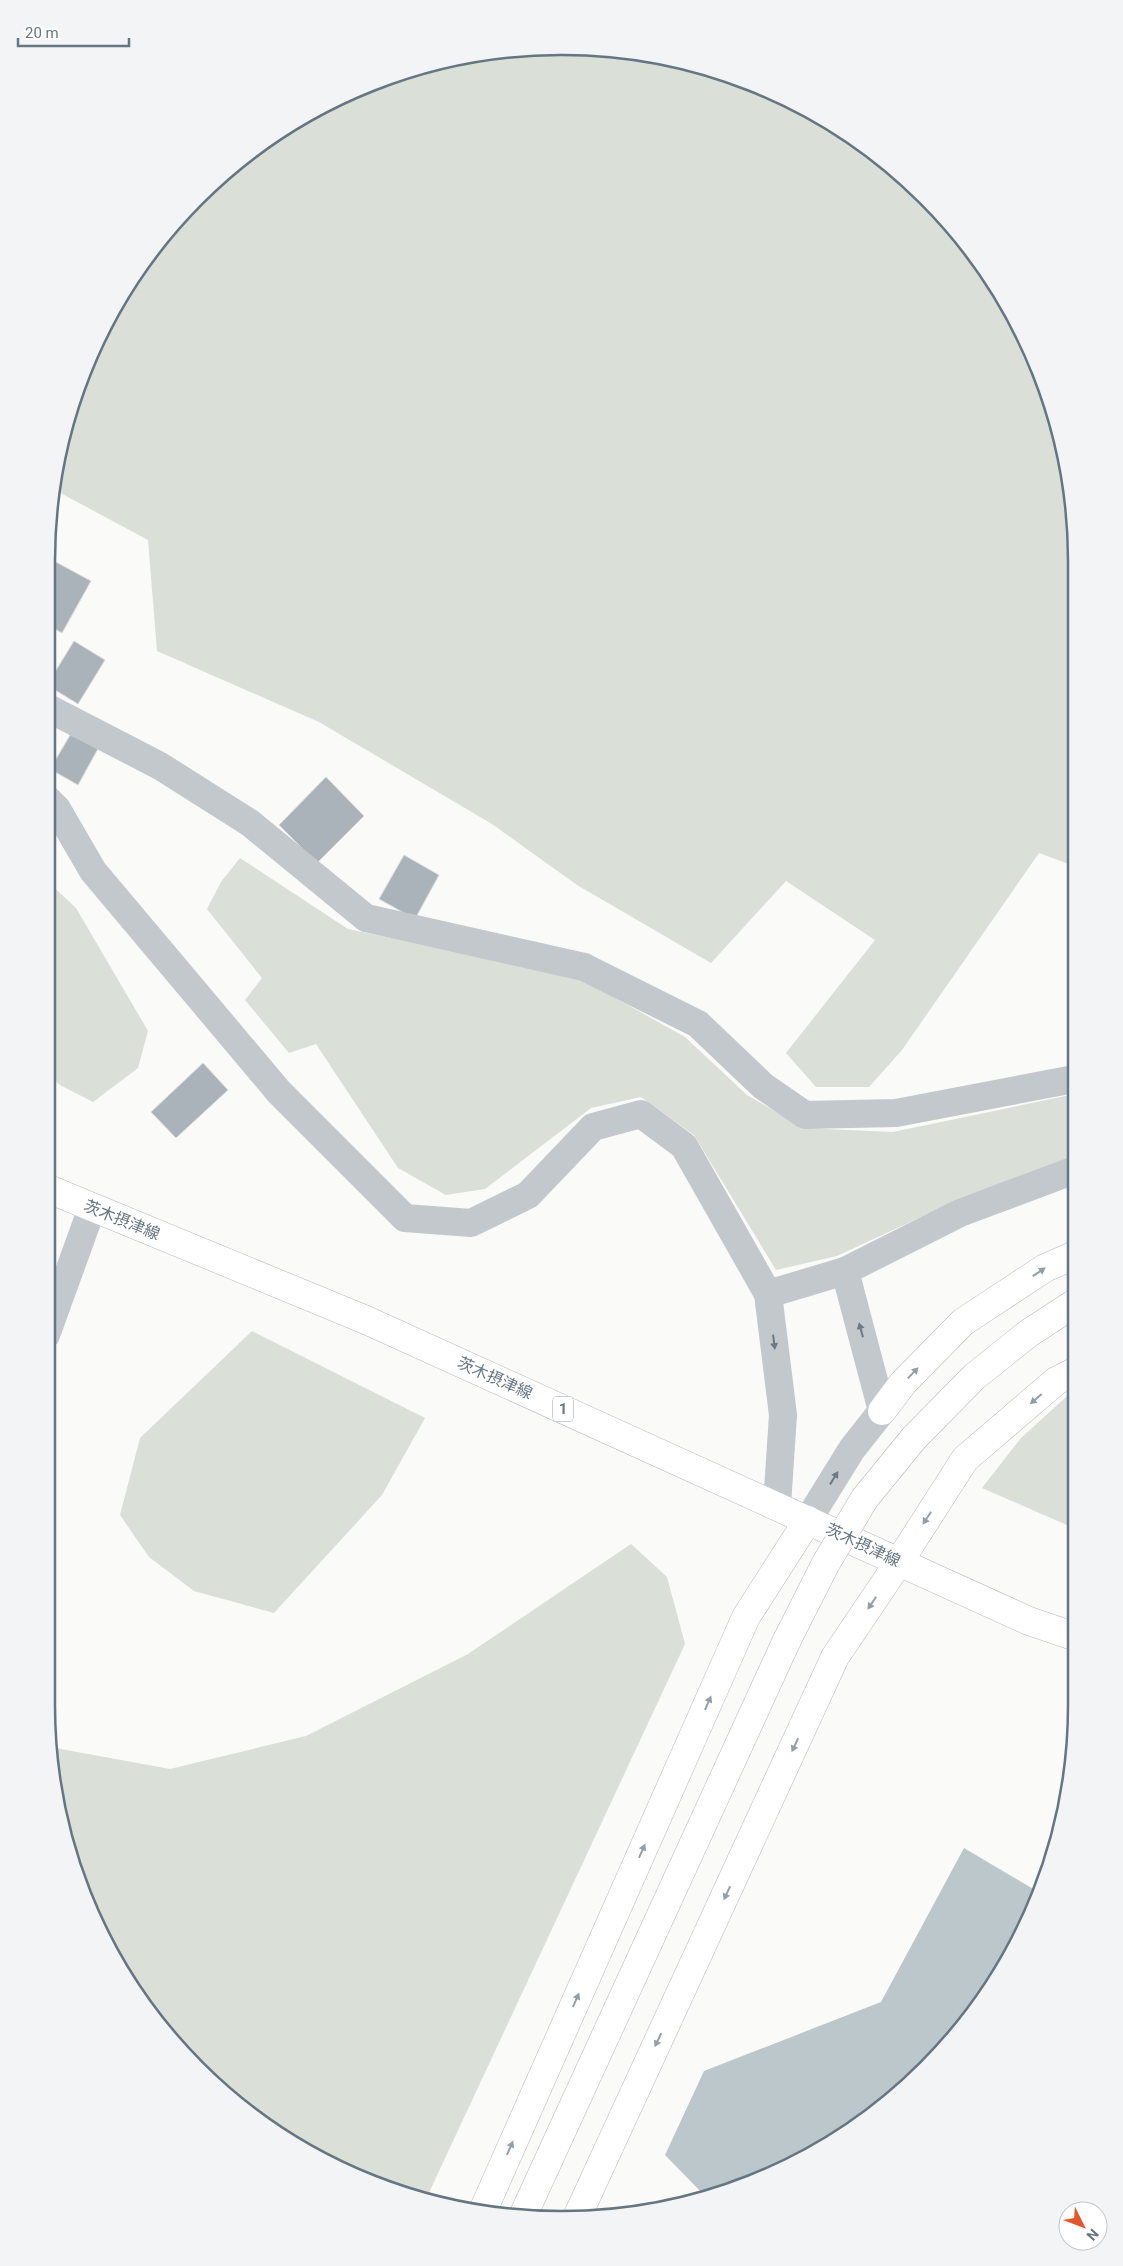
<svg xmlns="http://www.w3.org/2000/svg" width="1123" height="2266" font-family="Roboto,'Noto Sans JP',sans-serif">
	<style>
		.green { fill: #dadfd7 }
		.water { fill: #bbc7cb }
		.building { fill: #aab3b9; stroke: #dcdcda }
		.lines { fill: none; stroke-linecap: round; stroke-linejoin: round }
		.primary-casing { stroke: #b5babe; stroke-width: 29 }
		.motorway-casing { stroke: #b4b9bd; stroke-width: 29 }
		.minor { stroke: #c3c8cc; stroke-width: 28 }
		.primary { stroke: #fff; stroke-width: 28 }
		.motorway { stroke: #fff; stroke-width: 28 }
		.motorway-bridge-casing { stroke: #b4b9bd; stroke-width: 29; stroke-linecap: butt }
		.motorway-bridge { stroke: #fff; stroke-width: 28 }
		.oneway { fill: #939fa8 }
		.oneway2 { fill: #6a7a87 }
		.labels { text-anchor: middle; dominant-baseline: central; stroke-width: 5; stroke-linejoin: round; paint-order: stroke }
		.shield { fill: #fff; stroke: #939fa8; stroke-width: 1 }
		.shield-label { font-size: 15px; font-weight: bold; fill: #657683 }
		.street-label { font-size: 16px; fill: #657683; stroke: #fff }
		.rim { fill: none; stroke: #657683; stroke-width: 2.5 }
	</style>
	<rect width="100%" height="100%" fill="#fafaf8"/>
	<g class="green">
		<path d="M562 46 662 56 759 86 875 153 970 248 1038 365 1072 494 1074 866 1039 853 902 1050 869 1087H816L786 1053 875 940 786 881 711 963 577 885 492 824 319 722 157 651 148 540 53 489 56 461 86 364 133 275 197 197 275 133 365 85 461 56Z"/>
		<path d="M240 858 348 929 576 976 685 1037 747 1095 804 1128 893 1132 1075 1094V1156L962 1198 837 1256 776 1270 694 1135 641 1097 591 1108 485 1189 446 1195 398 1168 316 1044 289 1053 245 1000 262 978 207 909 221 882Z"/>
		<path d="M46 880 76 908 148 1031 138 1068 93 1102 60 1085 46 1072Z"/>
		<path d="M252 1331 425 1418 382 1495 274 1613 194 1591 149 1557 120 1515 140 1438Z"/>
		<path d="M1076 1388V1529L982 1488 1021 1438Z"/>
		<path d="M631 1544 667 1577 685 1644 426 2199 364 2180 275 2133 222 2092 153 2018 115 1962 74 1870 56 1805 50 1747 170 1769 306 1736 468 1654Z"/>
	</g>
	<path class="water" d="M964 1848 1040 1893 1037 1902 990 1991 949 2044 875 2113 790 2166 707 2198 665 2155 704 2071 881 2002Z"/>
	<g class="building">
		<path d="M54 561 91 581 62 633 46 624V574Z"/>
		<path d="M74 641 105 660 78 704 47 685Z"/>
		<path d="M72 732 99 747 78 785 50 769Z"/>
		<path d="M326 777 364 816 317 863 279 825Z"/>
		<path d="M404 855 439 875 415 919 379 899Z"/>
		<path d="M203 1063 228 1090 176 1138 151 1112Z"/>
	</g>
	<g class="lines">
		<g class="primary-casing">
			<g id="primary">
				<path d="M46 1188 366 1320 1029 1621 1076 1637"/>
				<path d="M482 2213 746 1617 808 1520"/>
				<path d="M577 2217 835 1657 899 1562"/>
			</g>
		</g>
		<g class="motorway-casing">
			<g id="motorway">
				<path d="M882 1411 903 1383 963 1322 1045 1268 1075 1255"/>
				<path d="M914 1438 974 1377 1029 1333 1075 1303"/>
				<path d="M899 1562 965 1459 1056 1381 1076 1371"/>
				<path d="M522 2218 787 1640"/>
			</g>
		</g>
		<g class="minor">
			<path d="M46 707 160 766 250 823 366 918 584 967 698 1024 763 1086 805 1115 896 1113 1074 1079"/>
			<path d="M46 798 57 809 93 871 279 1092 405 1218 471 1223 528 1195 593 1127 641 1114 684 1146 768 1294 783 1415 777 1505"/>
			<path d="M768 1294 845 1271 960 1213 1075 1170"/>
			<path d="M46 1335 92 1208"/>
			<path d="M808 1520 852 1449 882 1411 845 1271"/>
		</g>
		<use href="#primary" class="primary"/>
		<use href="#motorway" class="motorway"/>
		<g class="motorway-bridge-casing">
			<path id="motorway-bridge" d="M787 1640 826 1563 865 1498 914 1438"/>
		</g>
		<use href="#motorway-bridge" class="motorway-bridge"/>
	</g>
	<defs><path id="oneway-solid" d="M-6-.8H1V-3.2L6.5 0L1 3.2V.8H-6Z" transform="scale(1.25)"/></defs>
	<g class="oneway">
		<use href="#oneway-solid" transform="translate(1039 1272) rotate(-33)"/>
		<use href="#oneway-solid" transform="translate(913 1373) rotate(-46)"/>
		<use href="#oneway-solid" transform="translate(1036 1399) rotate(139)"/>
		<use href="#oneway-solid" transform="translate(927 1518) rotate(123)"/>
		<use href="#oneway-solid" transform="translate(872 1603) rotate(124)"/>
		<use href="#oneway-solid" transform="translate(708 1703) rotate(-66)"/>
		<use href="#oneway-solid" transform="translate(795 1745) rotate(115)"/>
		<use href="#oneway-solid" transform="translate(642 1851) rotate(-66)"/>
		<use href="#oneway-solid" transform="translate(727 1893) rotate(115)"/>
		<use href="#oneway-solid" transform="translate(576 2000) rotate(-66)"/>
		<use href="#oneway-solid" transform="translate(658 2040) rotate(115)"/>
		<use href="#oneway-solid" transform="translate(510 2148) rotate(-66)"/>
	</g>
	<g class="oneway2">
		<use href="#oneway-solid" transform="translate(861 1330) rotate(-105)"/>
		<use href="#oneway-solid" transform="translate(774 1342) rotate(83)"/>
		<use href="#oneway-solid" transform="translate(834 1478) rotate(-58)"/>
	</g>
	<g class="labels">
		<rect class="shield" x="553" y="1396.5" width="20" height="25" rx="4"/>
		<g class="shield-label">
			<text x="563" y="1409">1</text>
		</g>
		<g class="street-label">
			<text transform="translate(122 1220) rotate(22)">茨木摂津線</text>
			<text transform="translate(495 1378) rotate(24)">茨木摂津線</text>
			<text transform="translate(863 1545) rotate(25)">茨木摂津線</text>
		</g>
	</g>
	<path d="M0 0H1123V2266H0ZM561 55H562A506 506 0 0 1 1068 561V1705A506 506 0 0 1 562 2211H561A506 506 0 0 1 55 1705V561A506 506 0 0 1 561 55Z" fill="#f3f4f5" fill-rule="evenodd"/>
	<path class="rim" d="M561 55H562A506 506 0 0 1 1068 561V1705A506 506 0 0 1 562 2211H561A506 506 0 0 1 55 1705V561A506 506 0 0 1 561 55Z"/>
	<g transform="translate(1083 2226) rotate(132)"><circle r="24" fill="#ffffff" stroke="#c1c8cd"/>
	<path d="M0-4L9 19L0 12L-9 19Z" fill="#e4572e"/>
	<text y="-8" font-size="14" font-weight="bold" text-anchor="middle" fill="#657683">N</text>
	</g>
	<path d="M18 38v8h111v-8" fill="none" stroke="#657683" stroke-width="2.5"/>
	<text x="25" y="38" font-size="15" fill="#657683" stroke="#ffffff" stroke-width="4" paint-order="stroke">20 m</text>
</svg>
